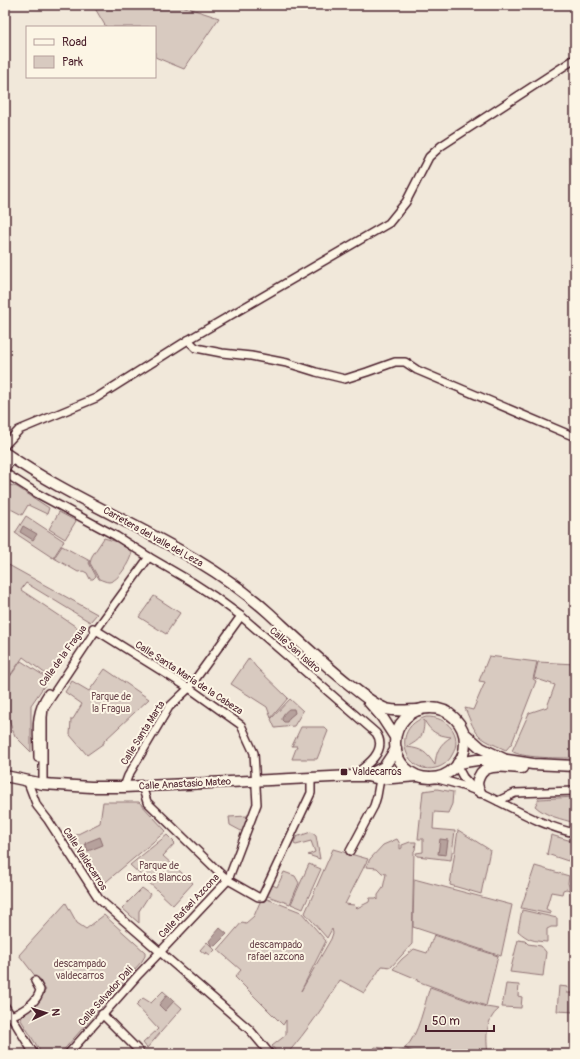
<svg xmlns="http://www.w3.org/2000/svg" width="580" height="1059" font-family="Pangolin,sans-serif">
	<style>
		.green { fill: #d8cac0; stroke: #917476; fill-rule: evenodd }
		.water { fill: #b6a19c; stroke: #8b6d6f }
		.lines { fill: none; stroke-linecap: round; stroke-linejoin: round }
		.minor-casing { stroke: #4a1f2b; stroke-width: 10 }
		.secondary-casing { stroke: #4a1f2b; stroke-width: 13 }
		.minor { stroke: #fcf5e5; stroke-width: 7 }
		.secondary { stroke: #fcf5e5; stroke-width: 10 }
		.poi-dot { fill: #4a1f2b; stroke: #fcf5e5; stroke-width: 1.5 }
		.labels { text-anchor: middle; dominant-baseline: central; stroke-width: 4; stroke-linejoin: round; paint-order: stroke }
		.street-label { font-size: 10px; fill: #4a1f2b; stroke: #fcf5e5 }
		.park-label { font-size: 10px; fill: #6e4a50; stroke: #fcf5e5 }
		.poi-label { font-size: 10px; fill: #4a1f2b; stroke: #fcf5e5; text-anchor: start }
	</style>
	<rect width="100%" height="100%" fill="#f1e8da"/>
	<filter id="ink" filterUnits="userSpaceOnUse"><feTurbulence type="fractalNoise" baseFrequency=".025" numOctaves="2"/><feDisplacementMap in="SourceGraphic" scale="8" xChannelSelector="R" yChannelSelector="G"/><feConvolveMatrix kernelMatrix="1 2 1 2 8 2 1 2 1" color-interpolation-filters="sRGB"/></filter>
	<g filter="url(#ink)">
		<g class="green">
			<path d="M93 5H179L219 18 184 69 155 57V27H106Z"/>
			<path d="M10 485 17 487 49 508 47 514 28 505 22 515 5 506V487Z"/>
			<path d="M59 512 76 521 65 539 49 529Z"/>
			<path d="M26 516 64 541 53 558 15 533Z"/>
			<path d="M104 538 118 542 132 552C130 561 119 581 109 582 106 582 102 580 99 579L90 563 92 556Z"/>
			<path d="M62 546 90 561 89 563 96 576 93 579H90L87 573 83 571 78 572 54 558Z"/>
			<path d="M5 563 97 614 90 622 26 583 21 590 78 628 79 634 50 677 23 657 9 677 5 678Z"/>
			<path d="M154 596 180 613 166 634 139 617Z"/>
			<path d="M489 656 537 662 533 679 536 681 512 743 506 750C477 737 477 738 465 708L473 710 485 682 479 681Z"/>
			<path d="M249 658 256 667 288 698 271 718 267 707 231 684Z"/>
			<path d="M21 661 49 679 31 705V752L15 736 11 726 7 710 5 679 9 678Z"/>
			<path d="M538 662 575 664V745L570 758C558 758 520 758 512 751L529 713 547 707 555 685 534 678Z"/>
			<path d="M105 669 149 699 104 741V743L87 755 70 735 71 719H73L82 704 65 692 72 681 89 691Z"/>
			<path d="M290 699 303 711 294 726 275 728 271 719Z"/>
			<path d="M426 717C447 716 464 735 452 755 449 761 444 765 439 767 406 779 388 728 426 717ZM424 720C431 732 436 735 451 737 440 744 436 751 435 765 426 752 423 749 407 747 421 739 424 736 424 720Z"/>
			<path d="M301 727H324L328 731 317 759H292L297 746H292Z"/>
			<path d="M437 789 453 792 452 804 448 813 434 812 433 829 455 831 451 860 417 856 416 853 423 852V839H418L423 791Z"/>
			<path d="M575 797V823C562 819 545 816 535 806L539 799Z"/>
			<path d="M103 802H139L166 831 101 886 70 838 100 823Z"/>
			<path d="M247 816 243 832 230 825 229 817Z"/>
			<path d="M458 830 490 850 481 894 450 885Z"/>
			<path d="M311 832 316 836 320 859 308 855 315 852 311 841 296 845 294 844 296 837Z"/>
			<path d="M167 835 175 843 163 856 193 883 173 905 130 865Z"/>
			<path d="M551 835 575 842V860L569 859 568 861 547 854Z"/>
			<path d="M397 839 400 844V849L402 848V845L410 842H416L415 850 414 851 412 944 391 967 382 966 364 993 340 980C324 1006 307 1031 287 1054H278L272 1046 286 1035V1020L283 1025 235 977 241 970 218 950 242 922 246 923 254 916 260 902 267 899 301 912 326 941 301 991 331 939 333 933 332 929 327 938 305 913 333 849 368 859 345 904 354 905 357 908 369 902 370 898H376L378 900V895L383 888 386 874 382 873 377 868 366 867 370 859 383 845Z"/>
			<path d="M309 864 321 869 303 909 291 904Z"/>
			<path d="M535 866 569 876 568 883 570 890 566 889 563 890 562 894 551 892 546 909 550 911V914L521 908Z"/>
			<path d="M284 872 295 876 299 883 290 904 265 895 270 884 277 887Z"/>
			<path d="M414 879 512 905 501 956 413 927Z"/>
			<path d="M142 888 150 894 139 911V923L122 908Z"/>
			<path d="M66 903 77 923 86 929 104 915 145 952V956L142 961 60 1054H42L21 1020 22 1016 24 1015 46 990 19 955Z"/>
			<path d="M522 910 557 918V927H551L547 929V942C533 941 528 940 518 931Z"/>
			<path d="M434 935 498 956 486 1006 417 981 418 978 417 979 393 969 402 959 414 949 427 953Z"/>
			<path d="M518 940 525 941 528 944 541 946 546 952 543 976 510 972Z"/>
			<path d="M207 942 215 950 210 955 206 952 205 954 200 950Z"/>
			<path d="M506 984 519 985 518 996 522 997 521 1008 502 1007Z"/>
			<path d="M559 986 568 987 567 993H575V1012L557 1011Z"/>
			<path d="M430 987 486 1007 499 1009C485 1020 486 1038 488 1054H417L405 1048C419 1035 424 1005 430 987Z"/>
			<path d="M163 991 182 1008 147 1048 143 1043 158 1029 136 1005 143 998 151 1003Z"/>
			<path d="M375 1047 409 1051 407 1054H371Z"/>
		</g>
		<g class="water">
			<path d="M23 526 37 534 33 540 20 532Z"/>
			<path d="M289 709H294L295 713 289 718 287 722H284L282 720C282 715 285 712 289 709Z"/>
			<path d="M100 837 103 845 88 851 85 843Z"/>
			<path d="M440 839 448 840 446 855 438 854Z"/>
			<path d="M220 928 227 934 215 946 211 945 209 941Z"/>
			<path d="M167 995 174 1001 165 1011 159 1005Z"/>
		</g>
		<g class="lines">
			<g class="minor-casing">
				<g id="minor">
					<path d="M188 340 196 348 222 353 251 356 287 363 316 372 345 379 367 372 395 362H405L417 370 575 437"/>
					<path d="M5 445 19 430 96 398 188 340 389 223 406 202 429 157 441 146 575 59"/>
					<path d="M5 470 12 458"/>
					<path d="M5 473 38 494 116 536 149 557 192 582 215 597 241 616 376 733C389 751 365 767 352 776"/>
					<path d="M93 628 96 630 149 557"/>
					<path d="M38 758C38 732 33 715 48 693"/>
					<path d="M457 766 463 777 475 790"/>
					<path d="M434 778C450 782 467 786 481 793 512 807 541 826 575 833"/>
					<path d="M27 780 37 806 48 820 99 899 250 1030 270 1054"/>
					<path d="M43 784V717L44 708 96 630 189 688 241 725 254 753 257 804 228 880 163 949 139 974 68 1054"/>
					<path d="M142 786 147 802 221 874 228 880 258 897H262L311 793V778"/>
					<path d="M124 787 128 776 169 707 189 688 241 616"/>
					<path d="M498 801 515 793 575 791"/>
					<path d="M350 851 374 806 377 796 380 779"/>
					<path d="M5 1006 34 1054"/>
					<path d="M102 1014 139 1051"/>
					<path d="M11 1016C23 1011 37 1003 40 990L35 981"/>
				</g>
			</g>
			<g class="secondary-casing">
				<g id="secondary">
					<path d="M5 453C90 512 192 543 269 613 296 638 322 663 350 685 361 694 373 704 386 709 397 712 408 710 419 710"/>
					<path d="M369 702 382 717 395 737"/>
					<circle cx="430" cy="743" r="35"/>
					<path d="M464 733 481 748 504 759"/>
					<path d="M458 763 477 760H507L533 764 575 766"/>
					<path d="M5 776 43 784 91 787H124L352 776H367L380 779 417 776"/>
					<path d="M367 776 384 767 396 749"/>
					<path d="M480 792C477 787 476 783 479 777 485 761 508 768 522 768"/>
				</g>
			</g>
			<use href="#minor" class="minor"/>
			<use href="#secondary" class="secondary"/>
		</g>
	</g>
	<rect class="poi-dot" x="340" y="768" width="8" height="8" rx="2"/>
	<g class="labels">
		<g class="street-label">
			<text transform="translate(153 537) rotate(29)">Carretera del valle del Leza</text>
			<text transform="translate(295 650) rotate(41)">Calle San Isidro</text>
			<text transform="translate(63 656) rotate(-54)">Calle de la Fragua</text>
			<text transform="translate(189 678) rotate(33)">Calle Santa María de la Cabeza</text>
			<text transform="translate(143 733) rotate(-58)">Calle Santa Marta</text>
			<text transform="translate(185 784) rotate(-3)">Calle Anastasio Mateo</text>
			<text transform="translate(85 859) rotate(57)">Calle Valdecarros</text>
			<text transform="translate(189 906) rotate(-47)">Calle Rafael Azcona</text>
			<text transform="translate(106 996) rotate(-48)">Calle Salvador Dalí</text>
		</g>
		<g class="park-label">
			<text x="111" y="697">Parque de<tspan x="111" dy="12">la Fragua</tspan></text>
			<text x="159" y="866">Parque de<tspan x="159" dy="12">Cantos Blancos</tspan></text>
			<text x="276" y="945">descampado<tspan x="276" dy="12">rafael azcona</tspan></text>
			<text x="80" y="964">descampado<tspan x="80" dy="12">valdecarros</tspan></text>
		</g>
		<g class="poi-label">
			<text x="352" y="772">Valdecarros</text>
		</g>
	</g>
	<rect width="580" height="1059" fill="none" stroke="#fcf5e5" stroke-width="20"/>
	<rect x="10" y="10" width="560" height="1039" fill="none" stroke="#4a1f2b" stroke-width="1.5" filter="url(#ink)"/>
	<rect x="26" y="26" width="130" height="52" fill="#fcf5e5" stroke="#b59f9b"/>
	<rect x="34" y="39" width="20" height="6" fill="#fcf5e5" stroke="#b59f9b"/>
	<text x="62" y="46" font-size="12" fill="#4a1f2b">Road</text>
	<rect x="34" y="56" width="20" height="12" fill="#d8cac0" stroke="#b59f9b"/>
	<text x="62" y="66" font-size="12" fill="#4a1f2b">Park</text>
	<g transform="translate(46 1013) rotate(86)" stroke="#fcf5e5" stroke-width="3" paint-order="stroke">
	<path d="M0-3L7 15L0 10L-7 15Z" fill="#4a1f2b"/>
	<text y="-6" font-size="11" font-weight="bold" text-anchor="middle" fill="#4a1f2b">N</text>
	</g>
	<path d="M426 1025v6h68v-6" fill="none" stroke="#4a1f2b" stroke-width="2"/>
	<text x="432" y="1025" font-size="12" fill="#4a1f2b" stroke="#fcf5e5" stroke-width="3" paint-order="stroke">50 m</text>
</svg>
